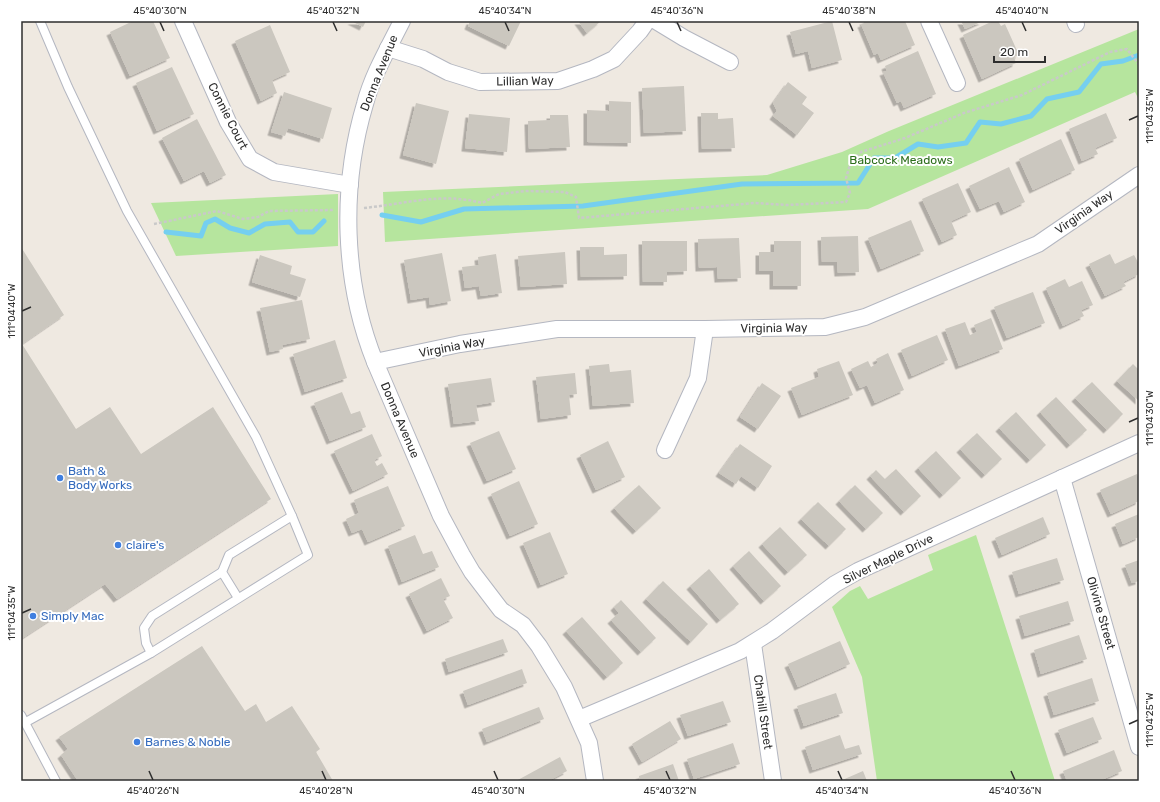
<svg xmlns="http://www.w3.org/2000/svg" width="1160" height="802" font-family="Rubik,sans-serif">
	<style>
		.green { fill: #b6e59e }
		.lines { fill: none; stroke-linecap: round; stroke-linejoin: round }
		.stream { stroke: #75cff0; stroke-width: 5 }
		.building { fill: #cbc7bf; filter: url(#shadow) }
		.service-casing { stroke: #b4b7c1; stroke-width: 10 }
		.minor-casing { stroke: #b4b7c1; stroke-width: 18 }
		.path { stroke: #c9c9c9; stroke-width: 2.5; stroke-dasharray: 3 2; stroke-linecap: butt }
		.service { stroke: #fff; stroke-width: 8 }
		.minor { stroke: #fff; stroke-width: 16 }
		.ticks { fill: none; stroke: #2e2e2e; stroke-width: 1.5 }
		.shop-dot { fill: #3f7fe0; stroke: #fff; stroke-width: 1.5 }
		.labels { text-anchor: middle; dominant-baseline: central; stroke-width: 4; stroke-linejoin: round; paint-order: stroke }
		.street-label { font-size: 12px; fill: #2e2e2e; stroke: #fff }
		.park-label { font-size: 12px; fill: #2c6e1b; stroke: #fff }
		.shop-label { font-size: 12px; fill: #366cbe; stroke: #fff; text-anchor: start }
		.neatline { fill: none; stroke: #2e2e2e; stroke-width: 1.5 }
		.ticks-label { font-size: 10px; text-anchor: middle; fill: #2e2e2e }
	</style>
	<defs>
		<filter id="shadow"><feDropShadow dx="-3.5" dy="3.5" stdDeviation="0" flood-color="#0004"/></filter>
	</defs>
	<rect width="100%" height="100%" fill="#efe9e1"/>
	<g class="green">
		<path d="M1139 29V100L1135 92 868 209 385 242 383 192 767 175 842 152 889 131Z"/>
		<path d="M338 194V246L176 256 151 203Z"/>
		<path d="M976 535 1055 781H877L862 677 832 607 850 591 860 586 868 599 933 570 928 555Z"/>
	</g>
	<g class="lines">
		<g class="stream">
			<path d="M382 215 421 222 464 209 583 206 742 184 858 183 874 158H895L918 144 938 147 966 143 980 122 1001 124 1031 116 1047 99 1079 92 1101 64 1123 61 1139 55"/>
			<path d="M166 232 201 236 206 223 215 219 230 228 249 233 265 224 290 222 298 232H313L324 221"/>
		</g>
	</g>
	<g class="building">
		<path d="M133 21H153L170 58 130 76 110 32Z"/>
		<path d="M351 21H366L363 27Z"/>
		<path d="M470 21H521L509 46 468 26Z"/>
		<path d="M578 21H601L587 33Z"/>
		<path d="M832 21 842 60 812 68 808 51 796 54 790 32Z"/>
		<path d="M863 21H905L915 45 881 60 878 53 874 55 861 24 864 23Z"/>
		<path d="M961 21H983L965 29Z"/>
		<path d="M993 21H998L1001 26 1005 24 1019 55 1014 57 1016 63 982 79 963 35Z"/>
		<path d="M270 25 290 72 272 80 277 93 261 101 235 41Z"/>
		<path d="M918 51 936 94 904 108 901 101 897 103 883 72 887 71 885 66Z"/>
		<path d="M172 67 194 114 157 131 136 83Z"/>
		<path d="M788 82 807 97 802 104 814 113 797 135 773 116 777 111 773 103Z"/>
		<path d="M684 86 686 131 644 133 642 88Z"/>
		<path d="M284 92 332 108 323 139 288 128 285 136 271 132Z"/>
		<path d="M609 101 631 102V143L587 142V110L609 111Z"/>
		<path d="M416 103 449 111 436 164 403 155Z"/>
		<path d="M701 113H718V119L733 118 735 148 702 149Z"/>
		<path d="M1106 113 1117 138 1095 148 1098 154 1082 161 1069 129Z"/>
		<path d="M469 114 510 118 507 152 465 148Z"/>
		<path d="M550 115H568L570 147 529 149 528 121 550 120Z"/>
		<path d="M197 119 226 175 210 183 204 171 184 181 162 138Z"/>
		<path d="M1061 139 1075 170 1033 190 1019 159Z"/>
		<path d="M1009 167 1025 202 1004 212 999 201 980 209 969 186Z"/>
		<path d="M958 183 971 212 951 221 957 235 942 242 922 199Z"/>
		<path d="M911 220 924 251 881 269 868 238Z"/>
		<path d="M858 236 859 272 838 273 837 262H822L821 237Z"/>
		<path d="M739 238 741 278 718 279 717 267 699 268 698 239Z"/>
		<path d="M642 241H687V271L667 272V282H643Z"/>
		<path d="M774 241H801V286H773V271H759V252H774Z"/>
		<path d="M21 247 64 315 22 344 76 429 110 407 141 454 213 407 271 499 117 599 105 584 21 639Z"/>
		<path d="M580 247H604V255L627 254V276L581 277Z"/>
		<path d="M565 252 567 284 521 287 518 256Z"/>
		<path d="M442 253 451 301 430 305 429 297 411 300 404 260Z"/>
		<path d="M496 254 502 293 481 296 479 286 465 288 462 267 479 265 478 257Z"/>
		<path d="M1110 254 1115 264 1134 255 1139 264V274L1123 282 1126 286 1105 296 1089 264Z"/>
		<path d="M260 255 292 266 290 274 306 279 300 297 252 282Z"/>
		<path d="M1065 279 1069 287 1082 281 1093 305 1081 310 1084 316 1063 326 1046 288Z"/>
		<path d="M1033 292 1045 323 1007 338 994 307Z"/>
		<path d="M302 300 310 339 282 345 283 349 270 352 260 308Z"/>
		<path d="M991 318 1003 349 959 366 945 329 965 322 970 335 977 332 974 325Z"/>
		<path d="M937 335 948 360 912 376 901 350Z"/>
		<path d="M335 340 347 378 305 392 293 354Z"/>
		<path d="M888 353 904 390 875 403 867 385 860 388 851 369 868 361 871 367 878 363 876 359Z"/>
		<path d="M839 361 853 395 802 415 791 388 819 377 817 369Z"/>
		<path d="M609 364 610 372 631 370 634 403 593 406 589 366Z"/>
		<path d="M1133 364 1139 370V401L1117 381Z"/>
		<path d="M575 373 577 394 569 395 571 415 541 419 536 377Z"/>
		<path d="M491 378 495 402 476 405 479 421 454 424 448 384Z"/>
		<path d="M1092 382 1123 414 1107 430 1075 398Z"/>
		<path d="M762 383 781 396 758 429 740 417Z"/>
		<path d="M342 392 351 414 360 411 366 427 330 441 314 403Z"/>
		<path d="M1056 397 1087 430 1070 445 1040 412Z"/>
		<path d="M1016 412 1046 445 1030 460 999 428Z"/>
		<path d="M499 431 516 469 487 481 470 443Z"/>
		<path d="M977 433 1002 459 985 475 960 449Z"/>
		<path d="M372 434 382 456 374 460 377 466 382 463 388 474 353 491 334 451Z"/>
		<path d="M608 441 625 477 596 490 580 455Z"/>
		<path d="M740 444 772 466 758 488 741 476 736 484 719 473Z"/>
		<path d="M936 451 961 478 943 495 918 468Z"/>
		<path d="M896 469 921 496 904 512 870 476 876 470 885 479Z"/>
		<path d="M1137 474 1139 480V501L1111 514 1100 490Z"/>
		<path d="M519 481 538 524 510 536 491 494Z"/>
		<path d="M639 485 661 508 636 531 614 508Z"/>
		<path d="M855 485 883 513 866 529 839 501Z"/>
		<path d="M388 486 405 526 368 542 362 529 352 533 346 519 359 513 354 500Z"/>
		<path d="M818 502 846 529 829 546 801 519Z"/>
		<path d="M1139 514V537L1123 544 1115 524Z"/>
		<path d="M1043 517 1050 534 1002 555 995 538Z"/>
		<path d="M780 527 807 555 788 572 762 544Z"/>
		<path d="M550 532 568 574 541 585 523 543Z"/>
		<path d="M415 535 423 554 432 551 439 567 402 582 388 546Z"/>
		<path d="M749 551 781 586 764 601 733 566Z"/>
		<path d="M1057 558 1064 580 1019 594 1012 572Z"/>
		<path d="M1139 560V581L1132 583 1125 565Z"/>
		<path d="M709 569 739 604 720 620 690 586Z"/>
		<path d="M441 578 450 596 443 599 453 618 427 631 409 594Z"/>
		<path d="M663 581 708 624 691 642 646 599Z"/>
		<path d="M621 600 656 638 641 652 611 620 619 613 614 607Z"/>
		<path d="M1068 601 1074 621 1025 636 1019 616Z"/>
		<path d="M582 617 623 663 607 677 566 631Z"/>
		<path d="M1079 635 1087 659 1041 674 1034 650Z"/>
		<path d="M503 639 508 652 449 672 445 659Z"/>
		<path d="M840 641 850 664 798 687 788 664Z"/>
		<path d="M202 646 245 711 256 704 266 722 292 706 320 749 316 752 333 781H78L61 755 68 749 59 737Z"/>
		<path d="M522 669 527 683 468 705 463 691Z"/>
		<path d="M1092 678 1099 701 1054 715 1047 693Z"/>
		<path d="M836 693 843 713 804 726 797 706Z"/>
		<path d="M723 701 731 722 688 736 680 715Z"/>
		<path d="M539 707 544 719 487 742 482 729Z"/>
		<path d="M1093 717 1102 739 1067 753 1058 730Z"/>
		<path d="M670 721 681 739 642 762 632 744Z"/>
		<path d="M840 735 845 749 859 745 862 754 813 770 805 747Z"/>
		<path d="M733 743 740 764 694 779 687 759Z"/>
		<path d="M1114 750 1122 771 1099 781H1067L1063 771Z"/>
		<path d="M560 757 567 771 548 781H516Z"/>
		<path d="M673 764 679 781H640L639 776Z"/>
		<path d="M863 771 867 781H840Z"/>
	</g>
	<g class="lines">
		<g class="service-casing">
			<g id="service">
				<path d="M238 598 222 572 229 555 292 516"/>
				<path d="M151 653 146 643 144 628 152 616 222 572"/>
				<path d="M21 715 56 781"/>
				<path d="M26 722 151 653 308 555 292 516 256 437 127 211 68 87 40 21"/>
			</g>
		</g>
		<g class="minor-casing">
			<g id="minor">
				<path d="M183 21 228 122 250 159 274 172 350 185"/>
				<path d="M402 21C389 47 372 76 365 104 340 188 343 282 375 362L441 516 462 555 472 572 501 610 523 625 539 646 564 687 589 743 595 781"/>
				<path d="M656 21 684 38 730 62"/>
				<path d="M929 21 957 83"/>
				<path d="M1075 21 1076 24"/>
				<path d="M388 48 423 59 448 72 480 82 558 81 593 69 614 59 640 31 647 21"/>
				<path d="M375 362 460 344 557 329H705L825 327 865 317 1038 244 1139 175"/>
				<path d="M665 450 698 378 705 329"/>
				<path d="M1062 478 1139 747"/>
				<path d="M753 644 773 781"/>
				<path d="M579 719 740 651 772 631 835 584 858 571 1139 443"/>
			</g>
		</g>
		<g class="path">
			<path d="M364 208C404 204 442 192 482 203L499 194 526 191 565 192 576 197 579 218 755 203 787 205 846 202 850 193 846 178 850 165 861 152 905 138 964 113 1022 95 1110 52 1127 49 1139 65"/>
			<path d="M154 224 217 211 243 219 258 217 269 211 333 210"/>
		</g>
		<use href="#service" class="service"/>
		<use href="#minor" class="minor"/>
	</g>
	<path class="ticks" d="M160 22 164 31M333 22 337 31M505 22 509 31M677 22 681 31M849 22 853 31M1022 22 1026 31M1129 120 1138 116M22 311 31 307M1129 422 1138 418M22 613 31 609M1129 724 1138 720M149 771 153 780M322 771 326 780M494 771 498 780M666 771 670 780M838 771 842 780M1011 771 1015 780"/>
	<g class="shop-dot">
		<circle cx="60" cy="478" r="4"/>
		<circle cx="118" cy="545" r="4"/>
		<circle cx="33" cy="616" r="4"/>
		<circle cx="137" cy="742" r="4"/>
	</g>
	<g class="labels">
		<g class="street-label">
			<text transform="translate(379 73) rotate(-68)">Donna Avenue</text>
			<text transform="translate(525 81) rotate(-1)">Lillian Way</text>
			<text transform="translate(228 116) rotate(63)">Connie Court</text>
			<text transform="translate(1084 212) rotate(-35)">Virginia Way</text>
			<text transform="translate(774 328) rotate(-1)">Virginia Way</text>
			<text transform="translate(452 347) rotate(-11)">Virginia Way</text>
			<text transform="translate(400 420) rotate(67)">Donna Avenue</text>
			<text transform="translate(888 559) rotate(-26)">Silver Maple Drive</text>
			<text transform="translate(1101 613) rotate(74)">Olivine Street</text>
			<text transform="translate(763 712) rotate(82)">Chahill Street</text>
		</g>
		<g class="park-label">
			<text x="901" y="160">Babcock Meadows</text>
		</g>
		<g class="shop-label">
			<text x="68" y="471">Bath &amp;<tspan x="68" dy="14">Body Works</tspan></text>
			<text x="126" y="545">claire's</text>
			<text x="41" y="616">Simply Mac</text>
			<text x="145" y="742">Barnes &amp; Noble</text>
		</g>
	</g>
	<rect width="1160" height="802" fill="none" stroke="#ffffff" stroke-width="44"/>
	<path d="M994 56v6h51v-6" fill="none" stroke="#2e2e2e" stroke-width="2"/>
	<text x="1000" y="56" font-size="12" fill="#2e2e2e" stroke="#ffffff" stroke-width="3" paint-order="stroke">20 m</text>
	<rect x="22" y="22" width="1116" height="758" class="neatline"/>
	<g class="ticks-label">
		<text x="160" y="14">45°40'30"N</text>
		<text x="333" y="14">45°40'32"N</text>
		<text x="505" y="14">45°40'34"N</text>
		<text x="677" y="14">45°40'36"N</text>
		<text x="849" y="14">45°40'38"N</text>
		<text x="1022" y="14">45°40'40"N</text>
		<text transform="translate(1149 116) rotate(-90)" y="4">111°04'35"W</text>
		<text transform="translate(11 311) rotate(-90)" y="4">111°04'40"W</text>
		<text transform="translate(1149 418) rotate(-90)" y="4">111°04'30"W</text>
		<text transform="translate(11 613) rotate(-90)" y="4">111°04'35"W</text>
		<text transform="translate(1149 720) rotate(-90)" y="4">111°04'25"W</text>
		<text x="153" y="794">45°40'26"N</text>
		<text x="326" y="794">45°40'28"N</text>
		<text x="498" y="794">45°40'30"N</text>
		<text x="670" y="794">45°40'32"N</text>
		<text x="842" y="794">45°40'34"N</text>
		<text x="1015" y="794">45°40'36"N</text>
	</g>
</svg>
